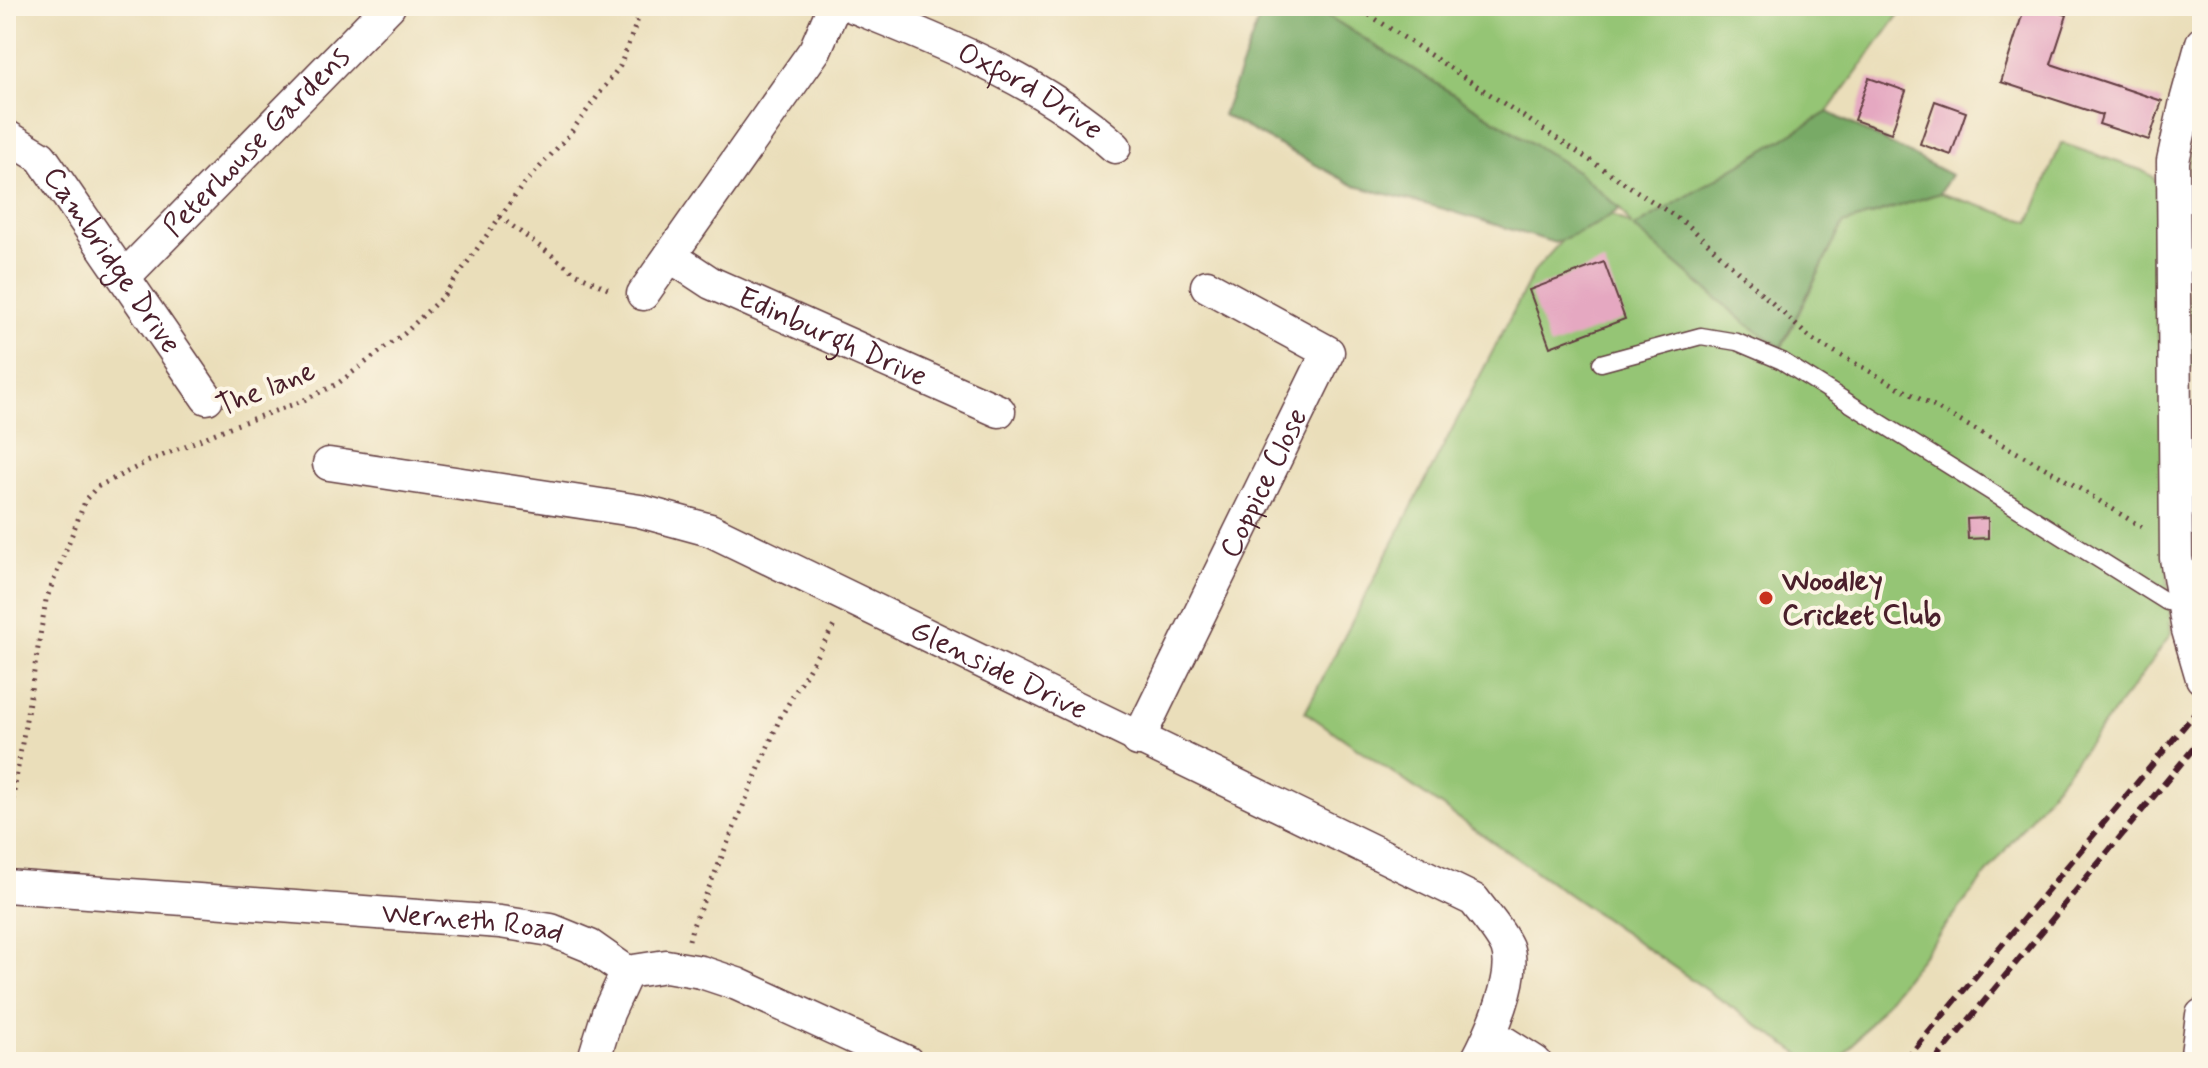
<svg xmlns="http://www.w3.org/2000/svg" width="2208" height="1068" font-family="Mynerve,sans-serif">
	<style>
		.green { fill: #95c575; stroke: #707250; stroke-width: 2 }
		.forest { fill: #78aa66; stroke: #616448; stroke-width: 2 }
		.building { fill: #e5a8c1 }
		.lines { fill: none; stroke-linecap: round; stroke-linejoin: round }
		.service-casing { stroke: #623c40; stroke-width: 19 }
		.minor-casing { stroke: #623c40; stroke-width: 35 }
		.path { stroke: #623c40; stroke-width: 5; stroke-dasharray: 2 6; stroke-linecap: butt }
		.service { stroke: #fff; stroke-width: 16 }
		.minor { stroke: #fff; stroke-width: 32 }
		.rail { stroke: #4a1f2b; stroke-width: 6; stroke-dasharray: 12 6; stroke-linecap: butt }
		.poi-dot { fill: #c8321e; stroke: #fcf5e5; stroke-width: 3 }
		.labels { text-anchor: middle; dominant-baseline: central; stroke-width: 8; stroke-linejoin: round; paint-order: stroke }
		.street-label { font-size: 30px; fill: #4a1f2b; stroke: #fcf5e5 }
		.poi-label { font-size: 30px; font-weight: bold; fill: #4a1f2b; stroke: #fcf5e5; text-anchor: start }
	</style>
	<rect width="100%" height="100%" fill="#fcf5e5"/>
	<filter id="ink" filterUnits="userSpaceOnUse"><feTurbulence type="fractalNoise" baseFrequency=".0125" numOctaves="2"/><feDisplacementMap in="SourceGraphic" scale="16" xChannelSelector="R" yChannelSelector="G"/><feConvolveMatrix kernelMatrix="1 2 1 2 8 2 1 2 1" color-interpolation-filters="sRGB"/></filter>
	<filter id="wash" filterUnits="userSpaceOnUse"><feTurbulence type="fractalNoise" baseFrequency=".006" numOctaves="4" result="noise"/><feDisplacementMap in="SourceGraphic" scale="32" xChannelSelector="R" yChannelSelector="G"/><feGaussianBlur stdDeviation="1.8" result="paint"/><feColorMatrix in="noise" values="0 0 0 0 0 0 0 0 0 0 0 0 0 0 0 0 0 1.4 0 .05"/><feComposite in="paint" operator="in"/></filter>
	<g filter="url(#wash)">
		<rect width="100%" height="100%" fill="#eadeba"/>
		<g class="green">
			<path d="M1312 6H1905L1828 112 1634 228 1747 324 1782 347 1843 224 1940 193 2030 222 2061 143 2141 170 2153 177 2157 184 2167 562 2171 634 2140 678 1839 1062H1811L1305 712 1535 270 1594 205 1632 226 1620 209 1578 172Z"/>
			<path d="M2202 102V367H2190C2190 284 2179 182 2202 102Z"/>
		</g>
		<g class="forest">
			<path d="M1264 6H1312L1578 172 1620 209 1597 224 1555 243 1444 209 1355 186 1223 115Z"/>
			<path d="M1828 112 1951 175 1940 193 1843 224 1781 347 1747 324 1634 228Z"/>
		</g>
		<g id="blocks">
			<g class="building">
				<path d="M2025 6H2041L2067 15 2051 64 2162 101 2149 140 2099 124 2102 115 2001 82Z"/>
				<path d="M1869 78 1906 91 1891 133 1854 120Z"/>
				<path d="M1935 101 1966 112 1951 155 1920 144Z"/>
				<path d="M1604 262 1625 319 1550 347 1529 290Z"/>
				<path d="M1988 518V538L1968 539 1967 519Z"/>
			</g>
		</g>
	</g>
	<g filter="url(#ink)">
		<use href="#blocks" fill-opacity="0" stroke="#623c40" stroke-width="2"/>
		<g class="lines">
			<g class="service-casing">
				<path id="service" d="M1601 363 1701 336 1737 342 1782 361 2167 602 2183 603"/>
			</g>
			<g class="minor-casing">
				<g id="minor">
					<path id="s1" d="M852 6C943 43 1041 80 1115 147"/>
					<path d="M2202 43 2186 101 2173 161 2176 558 2188 630 2202 678"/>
					<path id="s2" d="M6 136 41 157 207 398"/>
					<path id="s3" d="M670 256 711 283 999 411"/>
					<path id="s4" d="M125 276 389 6"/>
					<path d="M643 294 815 50 834 6"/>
					<path id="s5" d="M329 464 640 511 710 530 1474 900C1484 914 1500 931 1507 947 1518 976 1490 1036 1476 1062"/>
					<path id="s6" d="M1138 740 1328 352 1207 286"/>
					<path id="s7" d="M6 886 500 922 551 930 590 946 627 972 666 966 701 972 737 984 907 1062"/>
					<path d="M1491 1034 1535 1062"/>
					<path d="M593 1062 608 1013 627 972"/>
					<path d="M2196 1062 2202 1015"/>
				</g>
			</g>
			<g class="path">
				<path d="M1356 6 1688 225 1811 339 2056 474 2143 528"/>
				<path d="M500 217 577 274 612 291"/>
				<path d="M6 839 46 600 86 499 97 487 147 462 230 427 300 402 337 384 405 333 444 295 520 189 568 136 620 66 643 6"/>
				<path d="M689 940 692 928 780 718 835 624"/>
			</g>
			<use href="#service" class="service"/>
			<use href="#minor" class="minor"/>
			<g class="rail">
				<path d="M1904 1062 2202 705"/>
				<path d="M1934 1062 2202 738"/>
			</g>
		</g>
	</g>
	<circle class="poi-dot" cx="1766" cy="598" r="8"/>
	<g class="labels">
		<g class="street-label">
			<text stroke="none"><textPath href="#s1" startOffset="198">Oxford Drive</textPath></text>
			<text stroke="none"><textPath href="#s4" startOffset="188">Peterhouse Gardens</textPath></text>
			<text stroke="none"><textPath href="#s2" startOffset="166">Cambridge Drive</textPath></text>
			<text stroke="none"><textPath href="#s3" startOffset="182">Edinburgh Drive</textPath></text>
			<text transform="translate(266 389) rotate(-22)">The lane</text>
			<text stroke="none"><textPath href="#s6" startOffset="286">Coppice Close</textPath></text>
			<text stroke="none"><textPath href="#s5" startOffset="708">Glenside Drive</textPath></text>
			<text stroke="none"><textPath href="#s7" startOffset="468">Werneth Road</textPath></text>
		</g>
		<g class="poi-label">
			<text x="1782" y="581">Woodley<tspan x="1782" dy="34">Cricket Club</tspan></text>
		</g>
	</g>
	<rect width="2208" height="1068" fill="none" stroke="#fcf5e5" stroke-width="32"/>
</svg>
